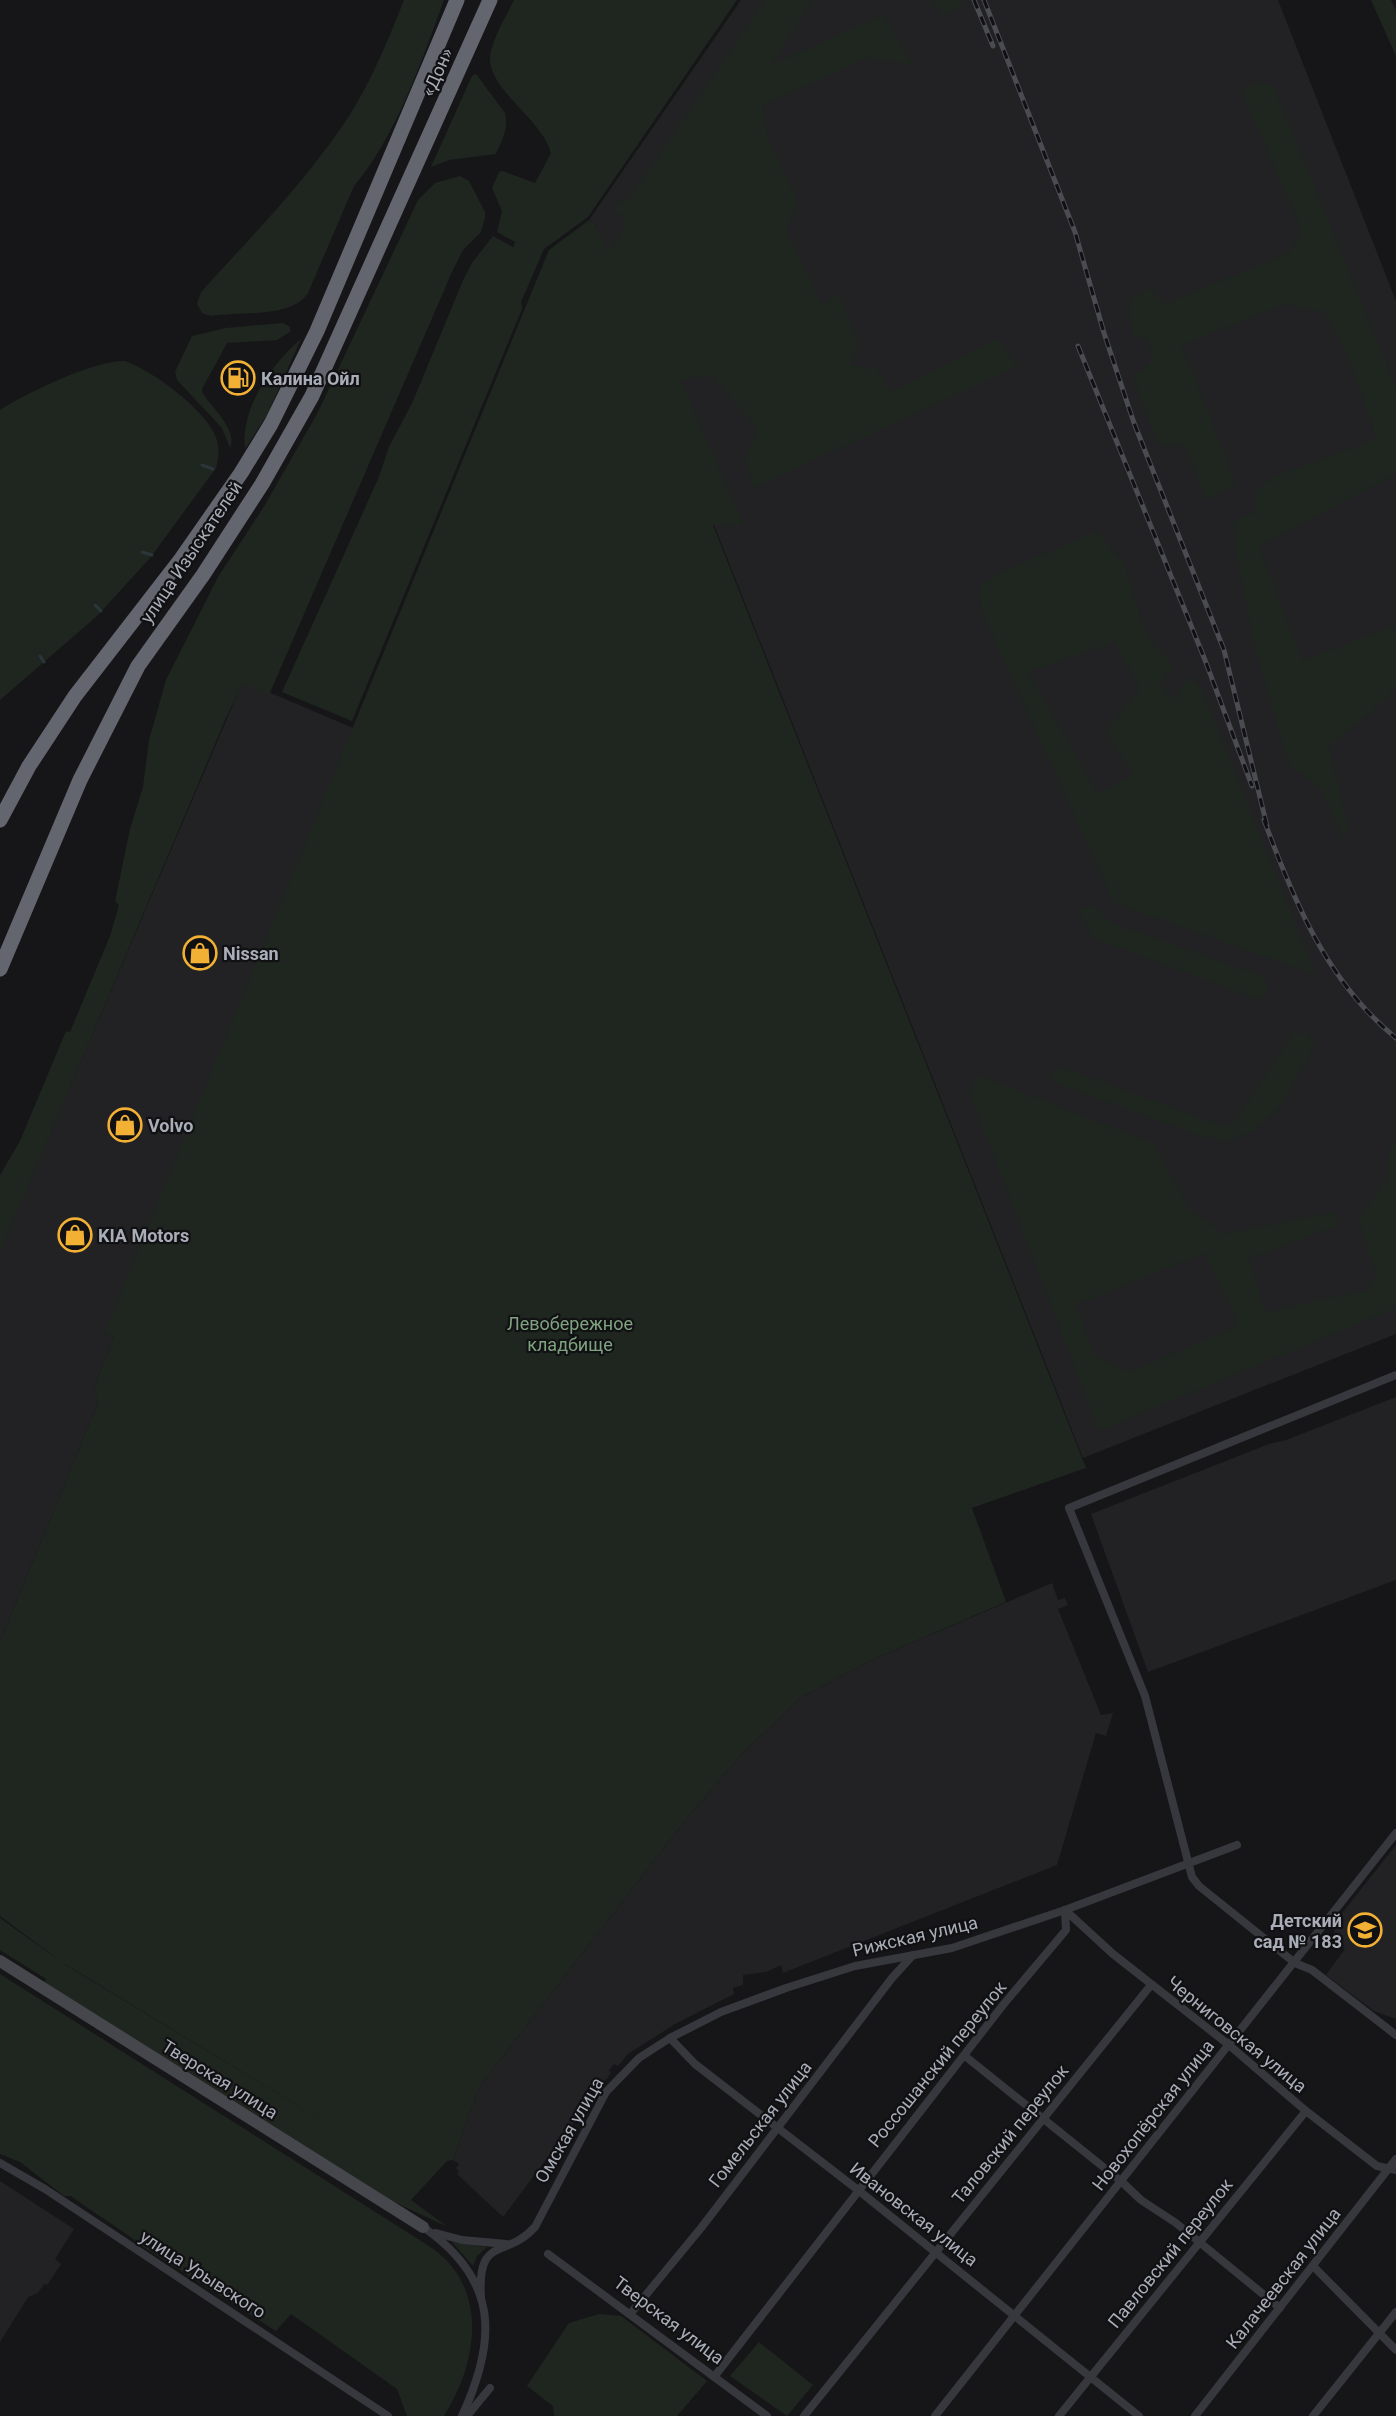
<svg xmlns="http://www.w3.org/2000/svg" width="1396" height="2416" font-family="Roboto,sans-serif">
	<style>
		.built { fill: #222225 }
		.green { fill: #1e261f; fill-rule: evenodd }
		.lines { fill: none; stroke-linecap: round; stroke-linejoin: round }
		.stream { stroke: #2c353c; stroke-width: 3 }
		.street { stroke: #37383d; stroke-width: 8 }
		.secondary { stroke: #45474d; stroke-width: 12 }
		.highway { stroke: #63666e; stroke-width: 15 }
		.rail-casing { stroke: #4a4c52; stroke-width: 5 }
		.rail { stroke: #111113; stroke-width: 3; stroke-dasharray: 9; stroke-linecap: butt }
		.labels { text-anchor: middle; dominant-baseline: central; stroke-width: 4.5; stroke-linejoin: round; paint-order: stroke }
		.street-label { font-size: 18px; fill: #a8adb8; stroke: #111113 }
		.poi-label { font-size: 18px; font-weight: bold; fill: #a8adb8; stroke: #111113; text-anchor: start }
		.park-label { font-size: 18px; fill: #7fa381; stroke: #111113 }
	</style>
	<rect width="100%" height="100%" fill="#161618"/>
	<g class="built">
		<path d="M741 0H1278L1396 301V1334L1083 1458 595 224 589 220Z"/>
		<path d="M243 681 353 728 105 1333 114 1337 94 1387 98 1403 0 1642V1251Z"/>
		<path d="M1396 1397V1580L1148 1672 1091 1514 1269 1444 1286 1440Z"/>
		<path d="M1052 1583 1058 1600 1065 1598 1068 1605 1058 1609 1101 1715 1113 1713 1106 1736 1096 1733 1057 1865 783 1973 781 1965 766 1972 743 1975V1985L733 1988 734 1994 675 2024 628 2054 618 2066 614 2064 609 2070 611 2073 503 2217 457 2174 459 2171 456 2168 459 2164 453 2160 479 2087 687 1818 742 1754 800 1698 874 1659Z"/>
		<path d="M1396 1845V2019L1374 2011 1326 1975 1345 1949 1334 1939 1335 1922Z"/>
		<path d="M0 2181 74 2229 55 2259 61 2264 47 2285 44 2284 38 2293 28 2297 0 2342Z"/>
	</g>
	<g class="green">
		<path d="M404 0H444C422 60 396 137 354 186L308 293C291 319 239 311 211 316L202 313 197 304 201 292C252 236 307 180 349 116 372 80 388 40 404 0Z"/>
		<path d="M514 0H737L588 217 544 249 521 302 522 309 352 721 282 692 378 479 389 447 413 401 464 278 472 263 493 236 513 247 515 242 497 232 502 211 492 188 499 172 503 171 535 183 551 153C542 119 487 89 490 56 493 37 506 17 514 0Z"/>
		<path d="M765 0H813L771 65 883 15 913 64 867 58 762 106 768 139 798 202 786 231 822 305 838 293 859 343 850 365 877 368 890 392 997 339 1018 366 754 488 745 460 757 428 711 375 681 380 744 525H713L1086 1468 972 1508 1006 1602 874 1659 800 1698 742 1754 687 1818 479 2087 453 2160 447 2161 411 2200 448 2227 394 2202 44 1983 46 1979 0 1950V1918L63 1963 0 1916V1642L98 1403 94 1387 114 1337 104 1333 549 250 589 220 595 224 607 252 621 234 625 217 615 212 617 202 628 200ZM64 1964H65L364 2146Z"/>
		<path d="M931 0H961L964 5 944 16Z"/>
		<path d="M1371 0H1391L1396 10V56Z"/>
		<path d="M476 74 505 113C509 129 502 140 496 154L449 160 431 167 472 76Z"/>
		<path d="M1256 81 1274 87 1396 387V474L1259 546 1302 661 1396 625V688L1369 714 1329 746 1349 831 1343 839 1322 790 1289 765 1255 647 1238 562 1233 522 1255 512 1256 491 1275 476 1377 439 1347 353 1324 312 1285 304 1182 345 1236 484 1207 500 1184 445H1158L1133 377 1154 360 1147 338 1134 336 1129 312 1130 300 1150 288 1165 304 1288 253 1302 231 1242 93Z"/>
		<path d="M460 176 469 181 485 212V218L481 232 463 250 452 272 269 695 243 683 226 718 0 1253V1175L20 1141 66 1031 70 1032 110 936 119 905 115 901 130 829 143 787 149 740 166 680 218 577 263 508 317 414 418 200 435 183Z"/>
		<path d="M283 323 290 327V332L277 340 227 343 202 389 203 394C213 408 238 431 230 448L222 428 177 380 175 372 192 336 226 328Z"/>
		<path d="M301 339 267 415 245 449C240 409 272 363 301 339Z"/>
		<path d="M125 361C152 370 204 409 215 435 220 446 219 457 216 468L150 558 97 616 0 700V410C26 393 95 360 125 361Z"/>
		<path d="M1097 531 1124 563 1146 634 1174 666 1159 685 1174 699 1188 676 1200 685 1316 975 1114 903 982 612 980 587 997 574ZM1115 642 1140 689 1105 732 1134 774 1098 794 1028 672Z"/>
		<path d="M1091 904 1112 923 1265 977 1268 991 1260 1000 1093 938 1079 911Z"/>
		<path d="M1293 1034H1309L1315 1045 1281 1106 1253 1131 1226 1142 1197 1135 1048 1080 1059 1066 1223 1126 1233 1124Z"/>
		<path d="M979 1075 1153 1143 1191 1211 1225 1234 1333 1212 1339 1225 1249 1259 1265 1312 1366 1290 1376 1275 1358 1218 1387 1180 1391 1142 1396 1141V1308L1099 1431 969 1091ZM1205 1253 1236 1320 1231 1329 1129 1372 1095 1356 1076 1305Z"/>
		<path d="M0 1974 429 2246C490 2286 478 2363 444 2416H407L397 2389 291 2314 276 2331 142 2246C120 2228 95 2214 71 2196H64L20 2162 0 2154Z"/>
		<path d="M452 2242 487 2247 477 2256 473 2266Z"/>
		<path d="M599 2314 621 2316 707 2381 677 2416H554L553 2406 527 2386 569 2323Z"/>
		<path d="M759 2342 813 2385 787 2416 730 2376Z"/>
	</g>
	<g class="lines">
		<g class="stream">
			<path d="M202 465 213 469"/>
			<path d="M142 552 152 555"/>
			<path d="M95 605 101 611"/>
			<path d="M40 656 44 662"/>
		</g>
		<g class="street">
			<path d="M1396 1375 1069 1508 1145 1696 1192 1877 1199 1886 1295 1963 1312 1970 1396 2035"/>
			<path d="M1065 1910 1113 1954 1229 2045 1306 2111 1377 2166 1396 2170"/>
			<path d="M670 2038 695 2064 858 2190 1139 2416"/>
			<path d="M965 2056 1122 2182 1141 2200 1176 2223 1280 2308"/>
			<path d="M0 2163 45 2189 388 2416"/>
			<path d="M423 2227C498 2279 498 2338 462 2416"/>
			<path d="M436 2233 462 2240 506 2244"/>
			<path d="M548 2254 767 2416"/>
			<path d="M1313 2266 1396 2350"/>
			<path d="M481 2298C477 2234 505 2260 535 2227L606 2092 639 2058 670 2038 721 2012 786 1988 855 1966 952 1948 1065 1910 1237 1845"/>
			<path d="M631 2313 701 2228 892 1978 913 1955"/>
			<path d="M714 2377 1003 2005 1066 1930 1065 1910"/>
			<path d="M467 2416 490 2388"/>
			<path d="M804 2416 1151 1985"/>
			<path d="M935 2416 1396 1833"/>
			<path d="M1059 2416 1306 2111"/>
			<path d="M1195 2416 1396 2159"/>
			<path d="M1313 2416 1396 2312"/>
		</g>
		<path class="secondary" d="M0 1961 423 2227"/>
		<g class="highway">
			<path d="M0 820 29 766 75 696 181 559 241 473 271 424 317 331 457 0"/>
			<path d="M0 969 80 780 138 666 203 575 262 484 312 396 490 0"/>
		</g>
		<g class="rail-casing">
			<g id="rail">
				<path d="M974 0 993 46"/>
				<path d="M984 0 1075 232 1104 333 1134 423 1224 650 1267 826"/>
				<path d="M1078 346 1205 660 1252 786"/>
				<path d="M1264 820C1294 901 1327 982 1396 1038"/>
			</g>
		</g>
		<use href="#rail" class="rail"/>
	</g>
	<defs>
		<g id="fuel-ring" transform="scale(1.725)"><circle r="9.5" fill="#111113" stroke="#f2b134" stroke-width="1.5"/><path d="M-5.5-6h7V0h2V4h1.3V-2.5L3-4.5l.8-.8L6-3V5H2.5V1h-1V6h-7ZM-4.2-4.7v3.2H.2V-4.7Z" fill="#f2b134"/></g>
		<g id="shop-ring" transform="scale(1.725)"><circle r="9.5" fill="#111113" stroke="#f2b134" stroke-width="1.5"/><path d="M-5-2.5h2.3a2.7 3.5 0 0 1 5.4 0H5L5.5 6h-11ZM-1.5-2.5h3a1.5 2.3 0 0 0-3 0Z" fill="#f2b134"/></g>
		<g id="school-ring" transform="scale(1.725)"><circle r="9.5" fill="#111113" stroke="#f2b134" stroke-width="1.5"/><path d="M0-5L7-2L0 1L-7-2ZM-4 1L0 2.5L4 1V4Q0 6-4 4Z" fill="#f2b134"/></g>
	</defs>
	<g fill-rule="evenodd">
		<use href="#fuel-ring" x="238" y="378"/>
		<use href="#shop-ring" x="200" y="953"/>
		<use href="#shop-ring" x="125" y="1125"/>
		<use href="#shop-ring" x="75" y="1235"/>
		<use href="#school-ring" x="1365" y="1930"/>
	</g>
	<g class="labels">
		<g class="street-label">
			<text transform="translate(437 72) rotate(-66)">«Дон»</text>
			<text transform="translate(191 552) rotate(-56)">улица Изыскателей</text>
			<text transform="translate(915 1936) rotate(-13)">Рижская улица</text>
			<text transform="translate(1237 2034) rotate(39)">Черниговская улица</text>
			<text transform="translate(937 2064) rotate(-51)">Россошанский переулок</text>
			<text transform="translate(220 2079) rotate(32)">Тверская улица</text>
			<text transform="translate(1153 2115) rotate(-52)">Новохопёрская улица</text>
			<text transform="translate(760 2124) rotate(-52)">Гомельская улица</text>
			<text transform="translate(569 2130) rotate(-60)">Омская улица</text>
			<text transform="translate(1010 2134) rotate(-51)">Таловский переулок</text>
			<text transform="translate(914 2214) rotate(38)">Ивановская улица</text>
			<text transform="translate(1170 2253) rotate(-51)">Павловский переулок</text>
			<text transform="translate(203 2274) rotate(33)">улица Урывского</text>
			<text transform="translate(1283 2278) rotate(-52)">Калачеевская улица</text>
			<text transform="translate(669 2320) rotate(37)">Тверская улица</text>
		</g>
		<g class="poi-label">
			<text x="261" y="378">Калина Ойл</text>
			<text x="223" y="953">Nissan</text>
			<text x="148" y="1125">Volvo</text>
			<text x="98" y="1235">KIA Motors</text>
			<text x="1342" y="1920" text-anchor="end">Детский<tspan x="1342" dy="21">сад № 183</tspan></text>
		</g>
		<g class="park-label">
			<text x="570" y="1323">Левобережное<tspan x="570" dy="21">кладбище</tspan></text>
		</g>
	</g>
</svg>
